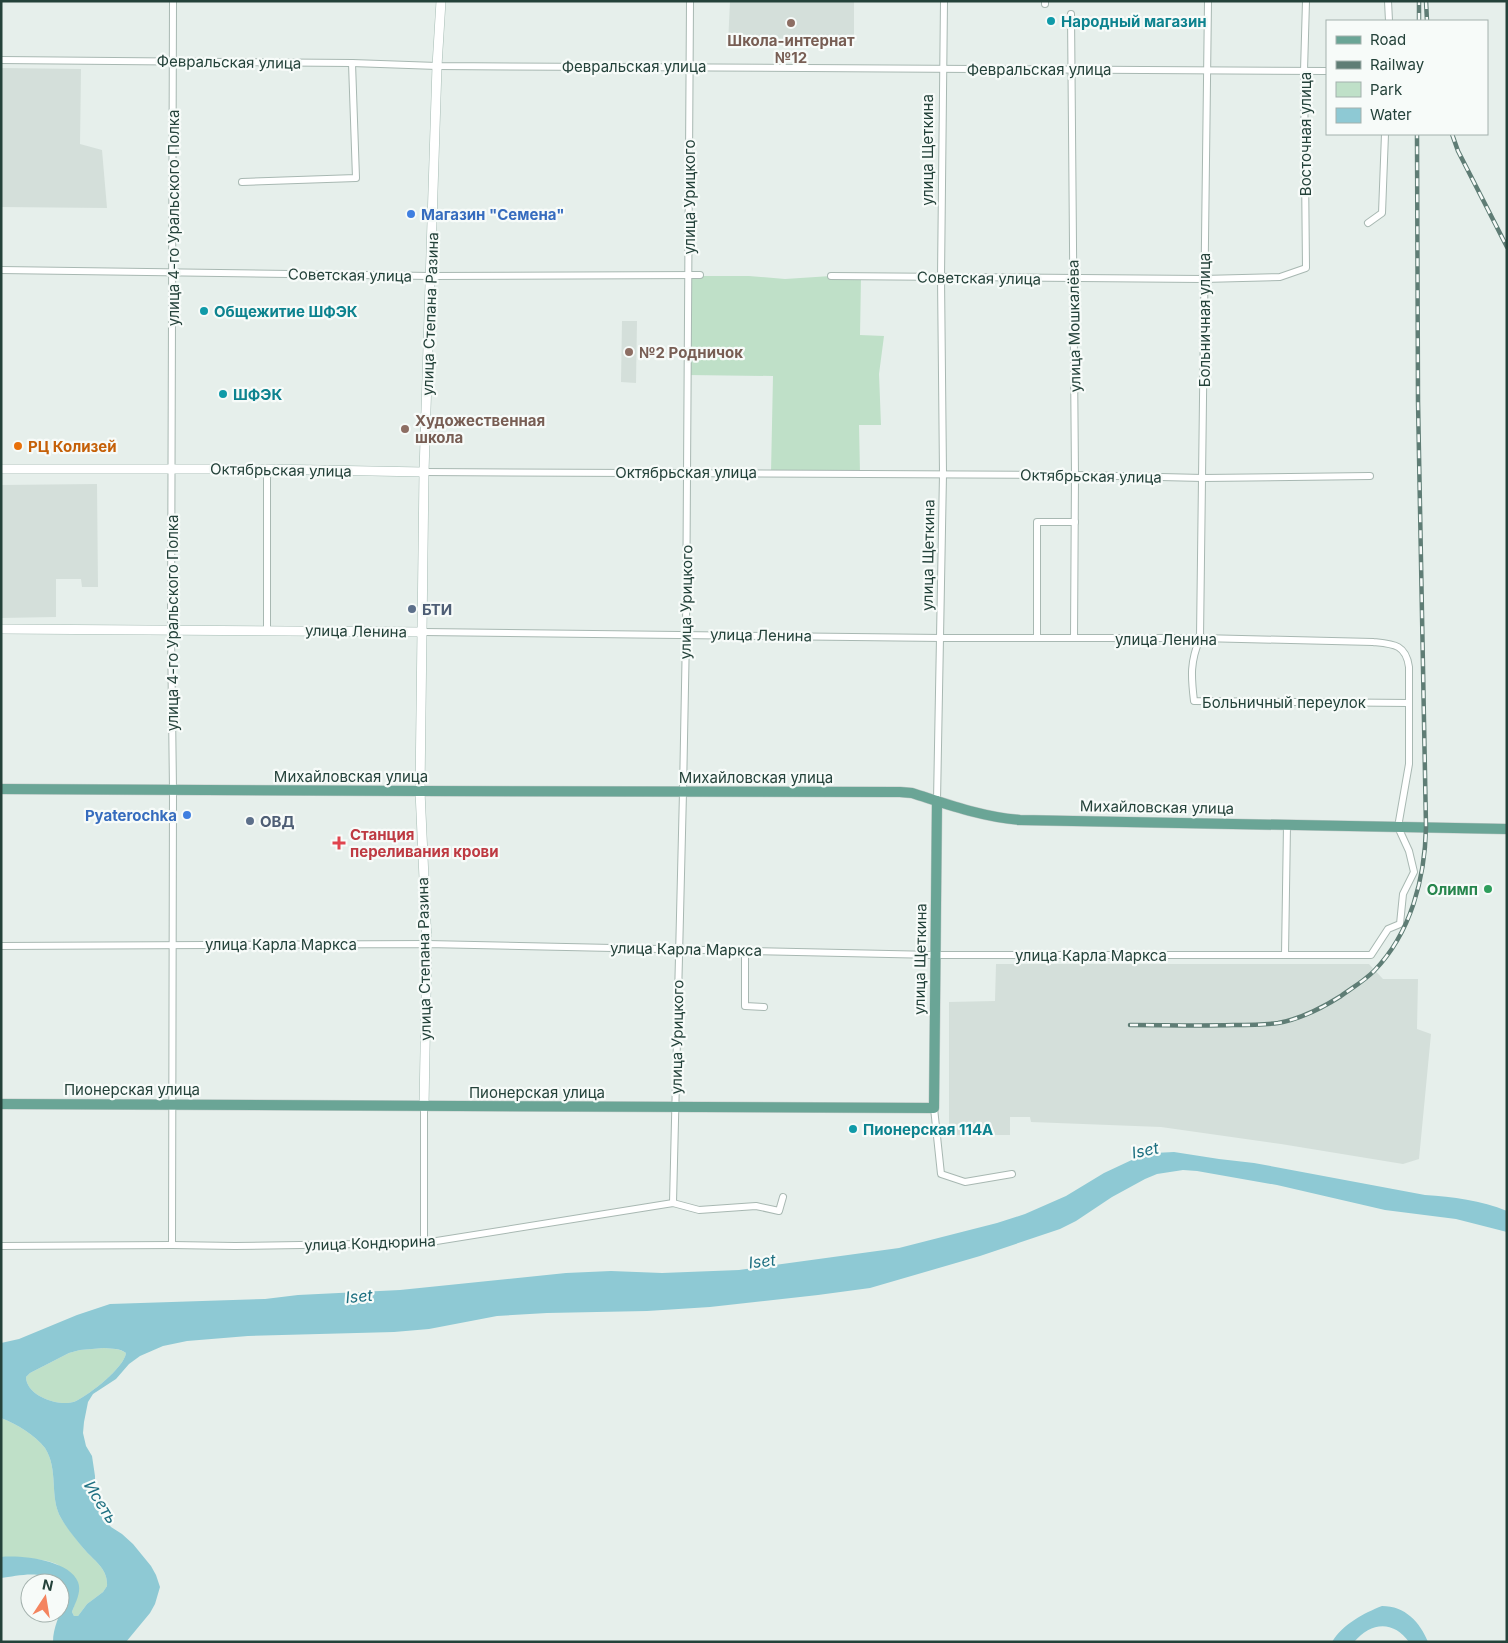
<svg xmlns="http://www.w3.org/2000/svg" width="1508" height="1643" font-family="Inter,sans-serif">
	<style>
		.built { fill: #d4dfda }
		.green { fill: #bfe0c8 }
		.water { fill: #8ec9d4; fill-rule: evenodd }
		.lines { fill: none; stroke-linecap: round; stroke-linejoin: round }
		.street-casing { stroke: #a8b8b2; stroke-width: 8 }
		.secondary-casing { stroke: #a4bbb3; stroke-width: 10 }
		.primary-casing { stroke: #c2cac8; stroke-width: 11 }
		.street { stroke: #fff; stroke-width: 6 }
		.secondary { stroke: #fff; stroke-width: 9 }
		.primary { stroke: #6aa596; stroke-width: 10 }
		.rail-casing { stroke: #5f7d75; stroke-width: 4.5 }
		.rail { stroke: #f7fbf9; stroke-width: 2.5; stroke-dasharray: 8; stroke-linecap: butt }
		.culture-dot { fill: #0f9aa8; stroke: #f7fbf9; stroke-width: 2 }
		.education-dot { fill: #8d6e63; stroke: #f7fbf9; stroke-width: 2 }
		.shop-dot { fill: #3f7fe0; stroke: #f7fbf9; stroke-width: 2 }
		.food-dot { fill: #e8710a; stroke: #f7fbf9; stroke-width: 2 }
		.service-dot { fill: #5c6f8a; stroke: #f7fbf9; stroke-width: 2 }
		.health-dot { fill: #e0444e; stroke: #f7fbf9; stroke-width: 2 }
		.leisure-dot { fill: #2e9e5b; stroke: #f7fbf9; stroke-width: 2 }
		.labels { text-anchor: middle; dominant-baseline: central; stroke-width: 4.5; stroke-linejoin: round; paint-order: stroke }
		.culture-label { font-size: 15px; font-weight: bold; fill: #0d838f; stroke: #f7fbf9; text-anchor: start }
		.education-label { font-size: 15px; font-weight: bold; fill: #785e54; stroke: #f7fbf9; text-anchor: start }
		.street-label { font-size: 15px; fill: #24423a; stroke: #f7fbf9 }
		.shop-label { font-size: 15px; font-weight: bold; fill: #366cbe; stroke: #f7fbf9; text-anchor: start }
		.food-label { font-size: 15px; font-weight: bold; fill: #c56008; stroke: #f7fbf9; text-anchor: start }
		.service-label { font-size: 15px; font-weight: bold; fill: #4e5e75; stroke: #f7fbf9; text-anchor: start }
		.health-label { font-size: 15px; font-weight: bold; fill: #be3a42; stroke: #f7fbf9; text-anchor: start }
		.leisure-label { font-size: 15px; font-weight: bold; fill: #27864d; stroke: #f7fbf9; text-anchor: end }
		.water-label { font-size: 16px; font-style: italic; fill: #1c6f80; stroke: #f7fbf9 }
	</style>
	<rect width="100%" height="100%" fill="#e6efeb"/>
	<g class="built">
		<path d="M730 1H854V45H728Z"/>
		<path d="M1 68 81 69 80 144 102 150 107 208 1 207Z"/>
		<path d="M622 321H637L636 383 621 382Z"/>
		<path d="M97 484 98 587H82L81 579H56V617L1 618V485Z"/>
		<path d="M996 964H1369L1383 979H1418L1417 1029 1431 1034 1419 1159 1403 1164 1281 1144 1161 1127 1031 1122 1030 1117H1010V1135H949V1002L995 1001Z"/>
	</g>
	<g class="green">
		<path d="M689 276H749L785 279 831 276 861 277 860 335 884 336 879 374 881 425H859L860 473H771L773 376 688 375Z"/>
		<path d="M104 1348C112 1349 119 1348 126 1353 124 1368 90 1394 76 1401 60 1408 26 1396 26 1377L30 1373 69 1353 80 1350Z"/>
		<path d="M1 1418C17 1424 35 1435 45 1448 59 1470 49 1497 61 1518 67 1528 76 1539 84 1549 94 1561 108 1568 107 1586L103 1592 87 1604 78 1616H74L72 1612 77 1597C73 1589 69 1576 63 1569 54 1557 16 1558 1 1557Z"/>
	</g>
	<g class="water">
		<path d="M1174 1152 1219 1159 1254 1163 1425 1195C1453 1197 1481 1200 1507 1211V1232L1456 1219 1385 1210 1277 1185 1197 1171 1183 1170 1157 1174 1145 1179 1112 1197 1076 1221 1060 1229 980 1256 870 1288 818 1295 710 1307 647 1311 547 1313 497 1316 429 1329 394 1332 248 1336 187 1341 163 1346 140 1356 129 1364 116 1379 93 1394 88 1402 84 1422 83 1433 86 1446 92 1456 95 1476V1507L111 1527 122 1534 133 1544 151 1566 156 1575 160 1587 155 1604 150 1613 126 1642H53C53 1627 60 1616 63 1603 65 1595 60 1590 60 1583H56C42 1569 18 1576 1 1578V1557C22 1555 69 1560 78 1582 82 1592 75 1603 72 1612L74 1616H78L87 1604 103 1592 107 1586C108 1568 94 1561 84 1549 76 1539 67 1529 61 1518 49 1497 59 1470 45 1448 35 1435 17 1424 1 1418V1343L19 1339 77 1315 110 1304 265 1299 298 1295 400 1290 566 1273 611 1271 662 1273 739 1270 899 1248 997 1223 1025 1214 1066 1196 1104 1173 1136 1158 1154 1153ZM104 1348C112 1349 120 1348 126 1353 124 1368 90 1394 76 1401 60 1408 26 1396 26 1377L30 1373 69 1353 80 1350Z"/>
		<path d="M1382 1606C1405 1606 1420 1622 1428 1642H1409C1393 1620 1371 1622 1354 1642H1332C1343 1624 1364 1613 1382 1606Z"/>
	</g>
	<g class="lines">
		<g class="street-casing">
			<g id="street">
				<path d="M1208 1 1200 638C1190 662 1191 676 1194 701L1409 703"/>
				<path d="M1388 1 1389 21"/>
				<path d="M1045 4V1"/>
				<path d="M1071 14 1075 475 1074 638"/>
				<path d="M1 60 352 63 437 66 1327 71"/>
				<path d="M242 182 356 178 352 63"/>
				<path d="M1368 223 1382 213 1385 134"/>
				<path d="M1 270 431 276 700 275"/>
				<path d="M831 276 1203 279 1280 277 1306 268 1304 71 1306 1"/>
				<path d="M424 472 1075 475 1203 478 1370 476"/>
				<path d="M267 630V469"/>
				<path d="M1037 638V522H1075"/>
				<path d="M937 801 943 474 941 277 944 1"/>
				<path d="M1 946 427 944 935 955H1371L1388 929 1400 924 1403 894 1414 872 1409 851 1398 827 1409 764V667C1406 644 1393 644 1373 642L1200 638H942L423 632"/>
				<path d="M745 950V1006L764 1007"/>
				<path d="M1285 955 1287 825"/>
				<path d="M934 1108 941 1174 965 1182 1012 1174"/>
				<path d="M673 1203 683 792 686 634 690 1"/>
				<path d="M424 1243V1106"/>
				<path d="M172 1245 173 790 171 630 173 1"/>
				<path d="M1 1246 172 1245 235 1246 424 1243 673 1203 699 1210 756 1206 779 1211 783 1197"/>
			</g>
		</g>
		<g class="secondary-casing">
			<g id="secondary">
				<path d="M1 469H267L424 472"/>
				<path d="M1 629 423 632"/>
				<path d="M424 1106 427 944 420 791 424 472 437 66 441 1"/>
			</g>
		</g>
		<g class="primary-casing">
			<g id="primary">
				<path d="M1 789 420 791 900 792 912 793C947 804 982 817 1020 820L1507 829"/>
				<path d="M1 1104 934 1108 937 801"/>
			</g>
		</g>
		<use href="#street" class="street"/>
		<use href="#secondary" class="secondary"/>
		<use href="#primary" class="primary"/>
		<g class="rail-casing">
			<g id="rail">
				<path d="M1426 1 1427 21"/>
				<path d="M1419 21V1"/>
				<path d="M1452 134 1458 151 1507 247"/>
				<path d="M1130 1025C1164 1025 1198 1026 1233 1025 1248 1025 1263 1025 1278 1023 1301 1019 1322 1008 1341 996 1352 988 1364 981 1374 971 1411 933 1425 878 1426 827L1418 401 1417 134"/>
			</g>
		</g>
		<use href="#rail" class="rail"/>
	</g>
	<g class="culture-dot">
		<circle cx="1051" cy="21" r="5"/>
		<circle cx="204" cy="311" r="5"/>
		<circle cx="223" cy="394" r="5"/>
		<circle cx="853" cy="1129" r="5"/>
	</g>
	<g class="education-dot">
		<circle cx="791" cy="23" r="5"/>
		<circle cx="629" cy="352" r="5"/>
		<circle cx="405" cy="429" r="5"/>
	</g>
	<g class="shop-dot">
		<circle cx="411" cy="214" r="5"/>
		<circle cx="187" cy="815" r="5"/>
	</g>
	<circle class="food-dot" cx="18" cy="446" r="5"/>
	<g class="service-dot">
		<circle cx="412" cy="609" r="5"/>
		<circle cx="250" cy="821" r="5"/>
	</g>
	<path class="health-dot" d="M336.5 835.5h5v5h5v5h-5v5h-5v-5h-5v-5h5z"/>
	<circle class="leisure-dot" cx="1488" cy="889" r="5"/>
	<g class="labels">
		<g class="culture-label">
			<text x="1061" y="21">Народный магазин</text>
			<text x="214" y="311">Общежитие ШФЭК</text>
			<text x="233" y="394">ШФЭК</text>
			<text x="863" y="1129">Пионерская 114А</text>
		</g>
		<g class="education-label">
			<text x="791" y="40" text-anchor="middle">Школа-интернат<tspan x="791" dy="17">№12</tspan></text>
			<text x="639" y="352">№2 Родничок</text>
			<text x="415" y="420">Художественная<tspan x="415" dy="17">школа</tspan></text>
		</g>
		<g class="street-label">
			<text transform="translate(229 62) rotate(1)">Февральская улица</text>
			<text x="634" y="66">Февральская улица</text>
			<text x="1039" y="69">Февральская улица</text>
			<text transform="translate(1305 134) rotate(-90)">Восточная улица</text>
			<text transform="translate(927 150) rotate(-90)">улица Щеткина</text>
			<text transform="translate(689 197) rotate(-90)">улица Урицкого</text>
			<text transform="translate(173 218) rotate(-90)">улица 4-го Уральского Полка</text>
			<text transform="translate(350 275) rotate(1)">Советская улица</text>
			<text transform="translate(979 278) rotate(1)">Советская улица</text>
			<text transform="translate(430 314) rotate(-88)">улица Степана Разина</text>
			<text transform="translate(1204 320) rotate(-90)">Больничная улица</text>
			<text transform="translate(1074 326) rotate(-91)">улица Мошкалёва</text>
			<text transform="translate(281 470) rotate(1)">Октябрьская улица</text>
			<text x="686" y="472">Октябрьская улица</text>
			<text transform="translate(1091 476) rotate(1)">Октябрьская улица</text>
			<text transform="translate(928 555) rotate(-89)">улица Щеткина</text>
			<text transform="translate(686 602) rotate(-89)">улица Урицкого</text>
			<text transform="translate(172 623) rotate(-90)">улица 4-го Уральского Полка</text>
			<text transform="translate(356 631) rotate(1)">улица Ленина</text>
			<text transform="translate(761 635) rotate(1)">улица Ленина</text>
			<text x="1166" y="639">улица Ленина</text>
			<text x="1284" y="702">Больничный переулок</text>
			<text x="351" y="776">Михайловская улица</text>
			<text x="756" y="777">Михайловская улица</text>
			<text transform="translate(1157 807) rotate(1)">Михайловская улица</text>
			<text x="281" y="944">улица Карла Маркса</text>
			<text transform="translate(686 949) rotate(1)">улица Карла Маркса</text>
			<text x="1091" y="955">улица Карла Маркса</text>
			<text transform="translate(424 959) rotate(-91)">улица Степана Разина</text>
			<text transform="translate(920 959) rotate(-89)">улица Щеткина</text>
			<text transform="translate(677 1037) rotate(-89)">улица Урицкого</text>
			<text x="132" y="1089">Пионерская улица</text>
			<text x="537" y="1092">Пионерская улица</text>
			<text transform="translate(370 1243) rotate(-2)">улица Кондюрина</text>
		</g>
		<g class="shop-label">
			<text x="421" y="214">Магазин "Семена"</text>
			<text x="177" y="815" text-anchor="end">Pyaterochka</text>
		</g>
		<g class="food-label">
			<text x="28" y="446">РЦ Колизей</text>
		</g>
		<g class="service-label">
			<text x="422" y="609">БТИ</text>
			<text x="260" y="821">ОВД</text>
		</g>
		<g class="health-label">
			<text x="350" y="834">Станция<tspan x="350" dy="17">переливания крови</tspan></text>
		</g>
		<g class="leisure-label">
			<text x="1478" y="889">Олимп</text>
		</g>
		<g class="water-label">
			<text transform="translate(1145 1150) rotate(-12)">Iset</text>
			<text transform="translate(762 1261) rotate(-7)">Iset</text>
			<text transform="translate(359 1296) rotate(-5)">Iset</text>
			<text transform="translate(101 1502) rotate(58)">Исеть</text>
		</g>
	</g>
	<rect width="1508" height="1643" fill="none" stroke="#24423a" stroke-width="5"/>
	<rect x="1326" y="20" width="162" height="115" fill="#f7fbf9" stroke="#a3b1ad"/>
	<rect x="1336" y="36" width="25" height="8" fill="#6aa596" stroke="#a3b1ad"/>
	<text x="1370" y="45" font-size="15" fill="#24423a">Road</text>
	<rect x="1336" y="61" width="25" height="8" fill="#5f7d75" stroke="#a3b1ad"/>
	<text x="1370" y="70" font-size="15" fill="#24423a">Railway</text>
	<rect x="1336" y="82" width="25" height="15" fill="#bfe0c8" stroke="#a3b1ad"/>
	<text x="1370" y="95" font-size="15" fill="#24423a">Park</text>
	<rect x="1336" y="108" width="25" height="15" fill="#8ec9d4" stroke="#a3b1ad"/>
	<text x="1370" y="120" font-size="15" fill="#24423a">Water</text>
	<g transform="translate(45 1598) rotate(12)"><circle r="24" fill="#f7fbf9" stroke="#a3b1ad"/>
	<path d="M0-4L9 19L0 12L-9 19Z" fill="#f4845f"/>
	<text y="-8" font-size="14" font-weight="bold" text-anchor="middle" fill="#24423a">N</text>
	</g>
</svg>
